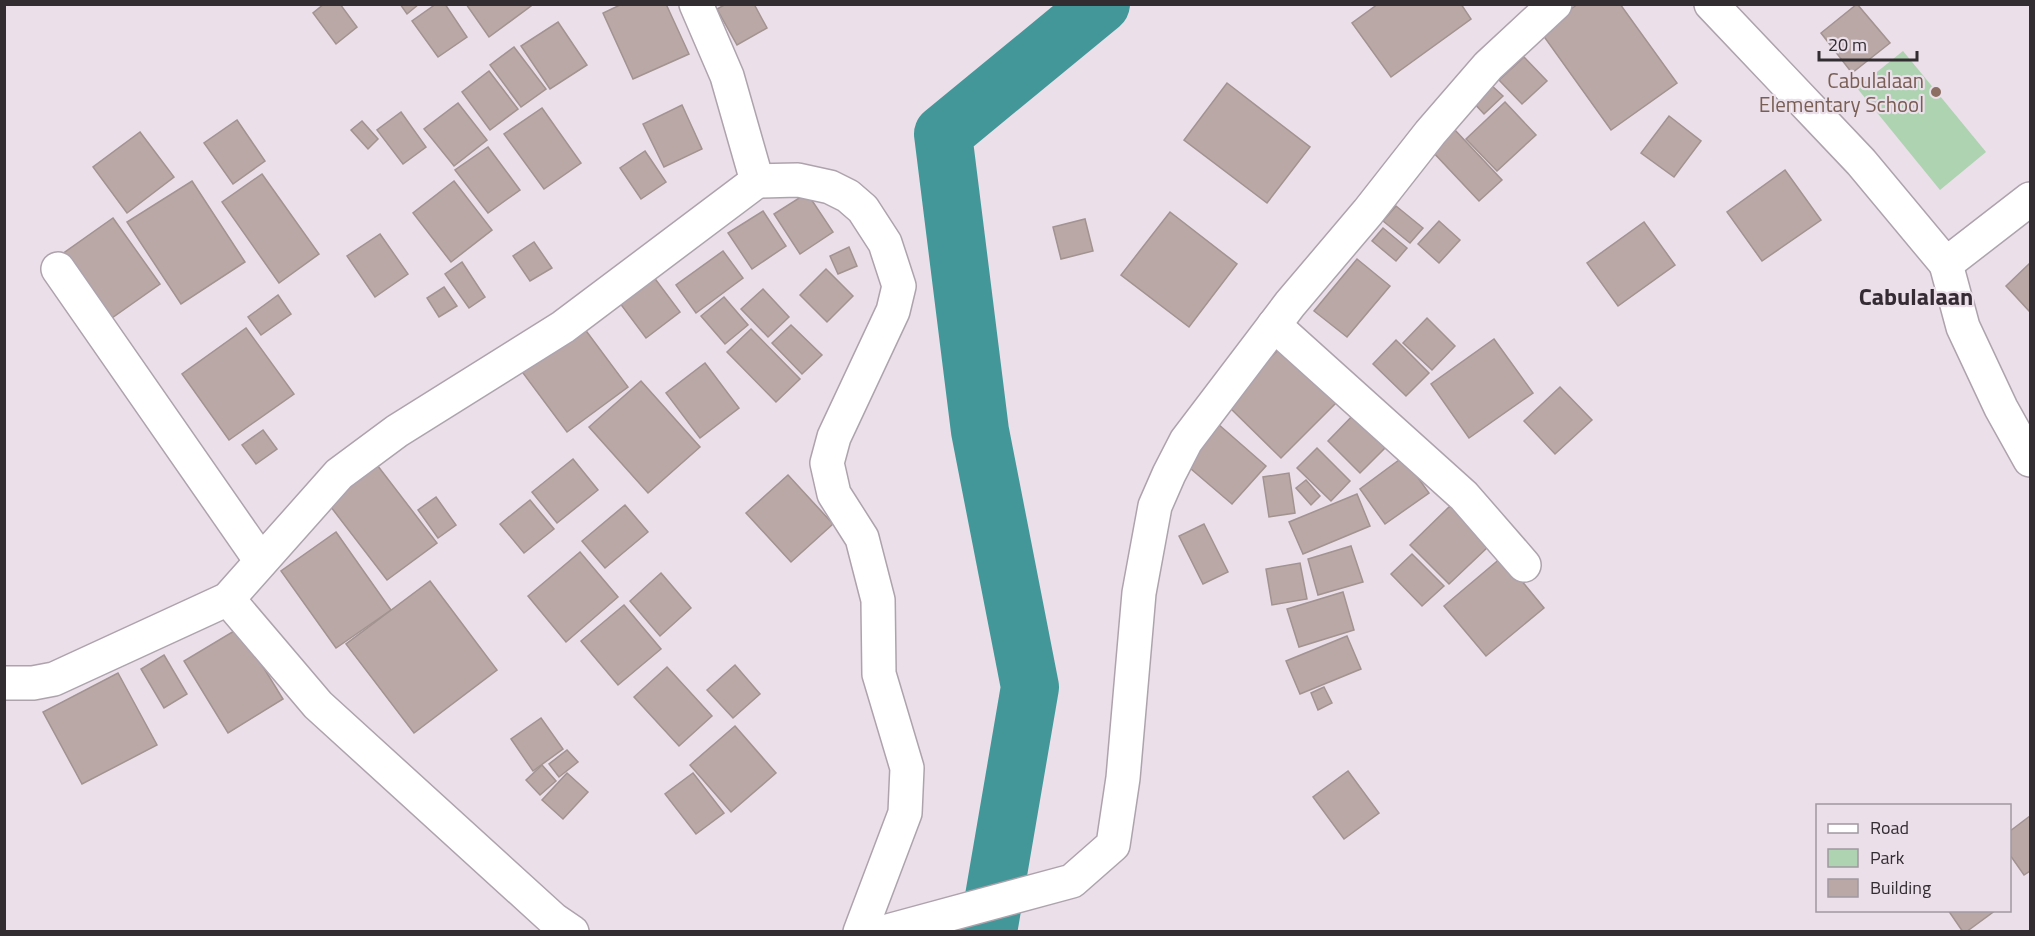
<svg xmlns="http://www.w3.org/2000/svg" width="2035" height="936" font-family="'Titillium Web',sans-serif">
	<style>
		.green { fill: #add3b0 }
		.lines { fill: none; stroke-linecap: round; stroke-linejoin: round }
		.river { stroke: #439798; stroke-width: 58 }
		.building { fill: #b9a8a6; stroke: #a29290; stroke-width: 1.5 }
		.minor-casing { stroke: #aea3ad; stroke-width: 36 }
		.minor { stroke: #fff; stroke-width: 33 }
		.education-dot { fill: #8d6e63; stroke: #ebdfea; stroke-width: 2 }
		.labels { text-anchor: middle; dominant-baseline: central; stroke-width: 4.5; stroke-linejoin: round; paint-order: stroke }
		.education-label { font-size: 21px; fill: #785e54; stroke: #ebdfea; text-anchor: end }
		.quarter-label { font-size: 24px; font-weight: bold; fill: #342b34; stroke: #ebdfea }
	</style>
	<rect width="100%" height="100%" fill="#ebdfea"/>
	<path class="green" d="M1903 51 1986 152 1940 190 1857 88Z"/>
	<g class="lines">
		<path class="river" d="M988 932 1030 687 980 431 943 134 1101 4"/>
	</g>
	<g class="building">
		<path d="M324 4H340L357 27 336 44 313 13Z"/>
		<path d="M400 4H419L407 14Z"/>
		<path d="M436 4H445L467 37 438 57 412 21Z"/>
		<path d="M466 4H530L531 6 489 37Z"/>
		<path d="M622 4H666L689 54 633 79 603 13Z"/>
		<path d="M726 4H754L767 28 737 45 717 9Z"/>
		<path d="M1378 4H1461L1471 19 1391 77 1352 23Z"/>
		<path d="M1578 4H1620L1677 83 1611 130 1540 31Z"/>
		<path d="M1857 4 1890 43 1852 73 1821 33Z"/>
		<path d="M558 22 587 65 550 89 521 46Z"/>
		<path d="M514 47 546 89 521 107 490 65Z"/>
		<path d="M1524 57 1547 81 1522 104 1499 80Z"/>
		<path d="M489 71 518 109 490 130 462 92Z"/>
		<path d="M1227 83 1310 147 1267 203 1184 140Z"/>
		<path d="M1490 84 1503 96 1484 114 1472 101Z"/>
		<path d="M1505 102 1536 135 1497 171 1466 139Z"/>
		<path d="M458 103 487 140 454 166 424 129Z"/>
		<path d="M682 105 702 149 664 167 643 124Z"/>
		<path d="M542 108 581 163 544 189 504 134Z"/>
		<path d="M401 112 426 147 403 164 377 130Z"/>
		<path d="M1669 116 1701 141 1674 177 1641 153Z"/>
		<path d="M237 120 265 161 233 184 204 143Z"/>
		<path d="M362 121 378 139 368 149 351 130Z"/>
		<path d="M1454 129 1502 180 1479 201 1431 150Z"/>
		<path d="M140 132 174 177 127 213 93 167Z"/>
		<path d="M488 147 520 190 488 213 455 170Z"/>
		<path d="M645 151 666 182 641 199 620 168Z"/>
		<path d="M1785 170 1821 220 1762 261 1727 212Z"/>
		<path d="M262 174 319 254 279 283 222 202Z"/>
		<path d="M192 181 245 262 181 304 127 222Z"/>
		<path d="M454 181 492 230 451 262 413 213Z"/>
		<path d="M807 193 833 232 800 254 774 214Z"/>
		<path d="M1396 206 1423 228 1410 243 1383 221Z"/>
		<path d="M763 211 786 246 752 269 728 233Z"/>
		<path d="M1170 212 1237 264 1189 327 1121 275Z"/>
		<path d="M113 218 160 284 102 325 55 259Z"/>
		<path d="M1085 219 1093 251 1061 259 1053 227Z"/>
		<path d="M1439 221 1460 240 1439 263 1418 244Z"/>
		<path d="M1644 222 1675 265 1618 306 1587 263Z"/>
		<path d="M1383 228 1407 248 1396 261 1372 241Z"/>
		<path d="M380 234 408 274 375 297 347 256Z"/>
		<path d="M534 242 552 268 530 281 513 256Z"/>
		<path d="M849 247 857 266 838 274 830 256Z"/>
		<path d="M723 251 743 278 696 313 676 285Z"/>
		<path d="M1357 259 1390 286 1347 337 1314 311Z"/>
		<path d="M462 262 485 297 469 308 445 274Z"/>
		<path d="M2030 263V312L2006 286Z"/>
		<path d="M826 269 853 296 827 322 800 295Z"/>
		<path d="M653 276 680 312 646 338 619 302Z"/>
		<path d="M444 287 457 306 439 317 427 298Z"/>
		<path d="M763 289 789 317 768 337 741 309Z"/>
		<path d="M278 295 291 314 261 335 248 317Z"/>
		<path d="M724 297 748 325 725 344 701 316Z"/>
		<path d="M1427 318 1455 346 1432 370 1403 343Z"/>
		<path d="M581 324 628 387 567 432 520 369Z"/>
		<path d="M791 325 822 355 802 374 772 343Z"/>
		<path d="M246 328 294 394 229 440 182 374Z"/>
		<path d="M751 329 800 379 776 402 727 352Z"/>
		<path d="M1494 339 1533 393 1469 438 1431 384Z"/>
		<path d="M1396 340 1429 373 1406 396 1373 364Z"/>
		<path d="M1282 346 1337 402 1281 458 1225 403Z"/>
		<path d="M705 363 739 408 700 438 666 393Z"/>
		<path d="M641 381 700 447 648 493 589 427Z"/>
		<path d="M1560 387 1592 420 1555 454 1524 421Z"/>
		<path d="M1357 411 1390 443 1360 473 1328 441Z"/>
		<path d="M1218 424 1266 466 1232 504 1184 463Z"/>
		<path d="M263 430 277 449 256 464 242 445Z"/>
		<path d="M1317 448 1350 481 1331 501 1297 468Z"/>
		<path d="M1403 457 1429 493 1385 524 1360 489Z"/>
		<path d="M573 459 598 490 557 523 532 492Z"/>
		<path d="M374 461 437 543 387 580 324 498Z"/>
		<path d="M1289 473 1295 513 1269 517 1263 477Z"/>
		<path d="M788 475 833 524 791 562 746 513Z"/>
		<path d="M1306 480 1320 496 1311 505 1296 488Z"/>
		<path d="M1357 494 1370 526 1303 554 1289 522Z"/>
		<path d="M436 497 456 525 438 538 418 510Z"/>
		<path d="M530 500 554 529 524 553 500 524Z"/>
		<path d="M625 505 648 532 605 568 582 541Z"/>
		<path d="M1450 506 1489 546 1449 584 1410 545Z"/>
		<path d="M1204 524 1228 572 1203 584 1179 536Z"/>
		<path d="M336 532 391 610 336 648 281 571Z"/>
		<path d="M1351 546 1363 582 1318 595 1308 559Z"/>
		<path d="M580 552 618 597 566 642 528 596Z"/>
		<path d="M1412 554 1444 586 1422 606 1391 574Z"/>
		<path d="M1502 557 1544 608 1486 656 1444 606Z"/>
		<path d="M1300 563 1307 599 1272 605 1266 569Z"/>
		<path d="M661 573 691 608 660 636 630 601Z"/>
		<path d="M430 581 497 670 414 733 346 644Z"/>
		<path d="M1343 592 1354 630 1299 647 1287 609Z"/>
		<path d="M624 605 661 649 618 685 581 641Z"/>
		<path d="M239 628 283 699 228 733 184 661Z"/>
		<path d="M1347 636 1361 669 1300 694 1286 661Z"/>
		<path d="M164 655 187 694 164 708 141 669Z"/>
		<path d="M735 665 760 694 733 718 707 690Z"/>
		<path d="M667 667 712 716 679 746 634 697Z"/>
		<path d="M118 673 157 745 82 784 43 712Z"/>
		<path d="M1324 687 1332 703 1318 710 1311 693Z"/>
		<path d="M541 718 563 749 533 771 511 739Z"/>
		<path d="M735 726 776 773 731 812 690 765Z"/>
		<path d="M567 750 578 762 559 777 549 764Z"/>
		<path d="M542 765 556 781 540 795 526 780Z"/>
		<path d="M1348 771 1379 813 1344 839 1313 797Z"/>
		<path d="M567 773 588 792 563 819 542 800Z"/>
		<path d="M693 773 724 813 696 834 665 794Z"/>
		<path d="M2030 816V871L2024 875 2010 855V831Z"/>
		<path d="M1948 910H1996L1966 932H1963Z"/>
	</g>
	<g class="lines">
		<g class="minor-casing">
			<g id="minor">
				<path d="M1711 4 1861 162 1946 264 2030 199"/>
				<path d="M757 181 798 180 830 187 848 196 863 209 885 243 899 286 893 311 834 437 827 463 834 494 862 538 878 600 879 674 907 768 905 813 860 932"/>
				<path d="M1946 264 1963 327 2001 408 2030 460"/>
				<path d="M58 269 261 561"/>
				<path d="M1274 325 1464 496 1524 565"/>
				<path d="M228 599 318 705 553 919 572 932"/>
				<path d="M4 683H33L54 679 228 599 339 474 397 431 563 327 757 181 727 76 696 4"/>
				<path d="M884 932 1072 881 1113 845 1123 778 1139 593 1155 506 1169 474 1186 441 1290 304 1368 212 1430 133 1488 66 1555 4"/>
			</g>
		</g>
		<use href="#minor" class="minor"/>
	</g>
	<circle class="education-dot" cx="1936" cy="92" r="6"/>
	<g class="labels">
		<g class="education-label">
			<text x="1924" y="80">Cabulalaan<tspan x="1924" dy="24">Elementary School</tspan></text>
		</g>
		<g class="quarter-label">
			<text x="1916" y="296">Cabulalaan</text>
		</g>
	</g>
	<rect width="2035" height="936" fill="none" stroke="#322d31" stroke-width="12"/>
	<rect x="1816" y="804" width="195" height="108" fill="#ebdfea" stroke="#a198a0" stroke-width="1.5"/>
	<rect x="1828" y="824" width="30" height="9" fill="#ffffff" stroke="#a198a0" stroke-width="1.5"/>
	<text x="1870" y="834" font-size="18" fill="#322d31">Road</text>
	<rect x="1828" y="849" width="30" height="18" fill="#add3b0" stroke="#a198a0" stroke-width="1.5"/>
	<text x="1870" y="864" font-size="18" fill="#322d31">Park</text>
	<rect x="1828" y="879" width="30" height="18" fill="#b9a8a6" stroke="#a198a0" stroke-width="1.5"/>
	<text x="1870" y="894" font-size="18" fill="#322d31">Building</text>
	<path d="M1819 51v9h98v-9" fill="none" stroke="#322d31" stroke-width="3"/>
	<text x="1828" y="51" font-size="18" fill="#322d31" stroke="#ebdfea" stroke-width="4.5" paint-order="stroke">20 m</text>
</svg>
